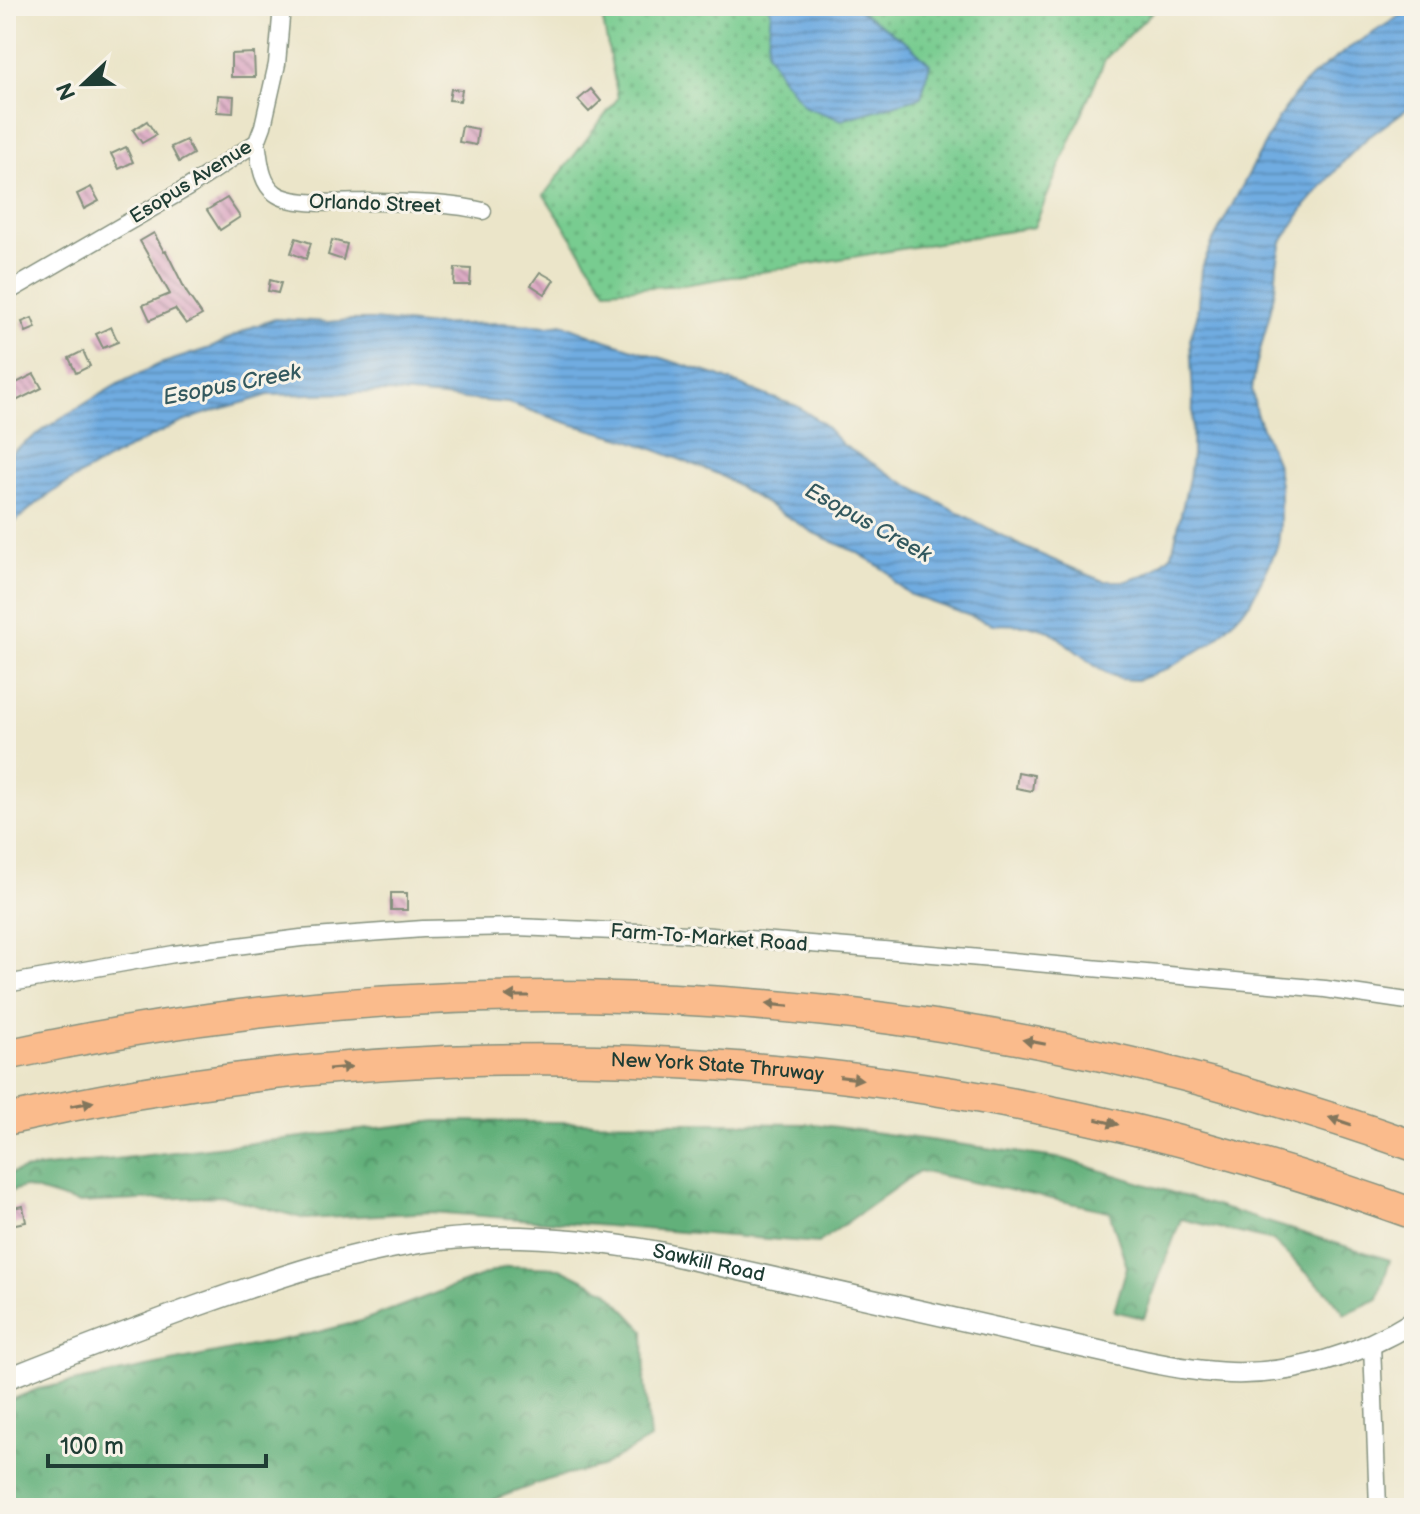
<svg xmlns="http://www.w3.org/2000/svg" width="1420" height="1514" font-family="'Balsamiq Sans',sans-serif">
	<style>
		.grass { fill: url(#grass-dots); stroke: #4c8462; stroke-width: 2 }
		.forest { fill: url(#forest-crowns); stroke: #407657; stroke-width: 2 }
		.water { fill: url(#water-rules); stroke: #47748a; stroke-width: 2 }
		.building { fill: url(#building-back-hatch) }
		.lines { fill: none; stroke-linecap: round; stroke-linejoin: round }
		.minor-casing { stroke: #85917e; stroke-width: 19 }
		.tertiary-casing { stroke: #85917e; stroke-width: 23 }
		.motorway-casing { stroke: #85917e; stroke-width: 33 }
		.minor { stroke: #fff; stroke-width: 16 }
		.tertiary { stroke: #fff; stroke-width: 20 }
		.motorway { stroke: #fabb8c; stroke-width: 30 }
		.oneway { fill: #82765c }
		.labels { text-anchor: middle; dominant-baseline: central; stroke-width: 6; stroke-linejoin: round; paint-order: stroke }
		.street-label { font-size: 20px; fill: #1f3d34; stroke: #f7f3e8 }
		.water-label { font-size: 22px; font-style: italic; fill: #33595f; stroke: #f7f3e8 }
	</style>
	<defs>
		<pattern id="grass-dots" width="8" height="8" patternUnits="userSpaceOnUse" patternTransform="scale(2)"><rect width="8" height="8" fill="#78cc90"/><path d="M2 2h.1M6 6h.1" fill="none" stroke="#62a776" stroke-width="1.8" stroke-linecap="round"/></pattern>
		<pattern id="forest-crowns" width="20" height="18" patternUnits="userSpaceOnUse" patternTransform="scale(2)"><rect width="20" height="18" fill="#62b07a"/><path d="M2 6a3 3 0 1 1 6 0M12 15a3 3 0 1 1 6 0" fill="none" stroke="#509065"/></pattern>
		<pattern id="water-rules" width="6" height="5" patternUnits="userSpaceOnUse" patternTransform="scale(2)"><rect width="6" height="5" fill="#6face1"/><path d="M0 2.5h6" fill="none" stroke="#5b8db7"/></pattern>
		<pattern id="building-back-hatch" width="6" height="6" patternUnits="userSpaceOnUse" patternTransform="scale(2)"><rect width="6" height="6" fill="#ddacc5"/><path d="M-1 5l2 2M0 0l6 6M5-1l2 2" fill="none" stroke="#b38da1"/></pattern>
	</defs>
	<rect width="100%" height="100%" fill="#f7f3e8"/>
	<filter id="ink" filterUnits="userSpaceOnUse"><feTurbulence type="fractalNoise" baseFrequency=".0125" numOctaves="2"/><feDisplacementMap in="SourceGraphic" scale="16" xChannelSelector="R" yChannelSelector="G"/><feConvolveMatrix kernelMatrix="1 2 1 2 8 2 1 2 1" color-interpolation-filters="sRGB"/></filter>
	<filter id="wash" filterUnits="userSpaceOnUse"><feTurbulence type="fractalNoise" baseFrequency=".006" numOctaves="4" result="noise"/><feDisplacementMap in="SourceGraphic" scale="32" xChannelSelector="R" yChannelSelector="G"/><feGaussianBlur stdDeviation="1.8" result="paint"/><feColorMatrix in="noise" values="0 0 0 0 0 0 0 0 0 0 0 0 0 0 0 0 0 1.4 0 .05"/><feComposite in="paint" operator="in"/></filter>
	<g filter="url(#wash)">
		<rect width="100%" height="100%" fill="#ebe5c9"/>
		<path class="grass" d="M600 6H1158L1105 59 1034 227 683 285 606 290 544 195 618 98Z"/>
		<g class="forest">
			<path d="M437 1121 815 1124 1064 1159 1390 1260 1378 1299 1345 1314 1329 1294 1273 1241 1181 1219 1144 1318 1114 1311 1127 1267 1109 1211 919 1171 818 1243 432 1212 305 1219 223 1196 77 1203 24 1187 6 1193V1175L22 1170Z"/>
			<path d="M508 1266 560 1268 607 1291 644 1330 645 1384 650 1439 601 1467 550 1479 495 1499 477 1508H6V1402L38 1389 310 1334 361 1321Z"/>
		</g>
		<g class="water">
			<path d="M767 6H853L908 43 930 64 921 97 842 120 805 107 783 79 767 52 771 11Z"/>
			<path d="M1414 7V104L1366 139 1344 161 1306 205 1282 242 1277 264 1275 289 1269 317 1256 366 1252 390 1256 413 1276 462 1280 485V527L1278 545 1270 563 1250 603 1214 641 1167 669 1138 680 1120 679 1099 669 1050 631 1028 625 993 624 911 595 895 583 889 573 871 561 856 552 814 533 718 474 629 440 574 425 508 403 389 392 268 395C242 404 216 409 191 419 161 430 135 445 107 460 70 481 35 500 6 531V456L61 418 118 384 160 364 213 347 252 327 275 319 328 322 351 320H372L424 325 502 323 548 326 563 324 605 340 718 376 770 397 797 406 822 423 843 445 913 488 1021 546 1058 562 1103 581H1127L1142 576 1155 569 1172 554 1189 478 1192 455 1193 398 1190 339 1197 316 1201 270 1213 241 1279 117 1299 89 1312 76 1349 48Z"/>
		</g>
		<g id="blocks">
			<g class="building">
				<path d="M254 53 255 77H231V54Z"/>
				<path d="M451 89 462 90 460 101 449 100Z"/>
				<path d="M591 89 601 101 589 112 578 100Z"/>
				<path d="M218 95 234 96 233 113 217 112Z"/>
				<path d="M147 121 156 135 142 143 133 130Z"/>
				<path d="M462 126 478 129 476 145 459 142Z"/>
				<path d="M186 140 193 154 179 162 171 147Z"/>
				<path d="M126 147 133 162 119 169 111 154Z"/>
				<path d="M91 187 99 201 84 209 77 194Z"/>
				<path d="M227 198 240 217 220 230 207 210Z"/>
				<path d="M154 233 164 252 166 251 187 293 202 315 186 324 175 309 150 320 143 305 170 294 140 241Z"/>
				<path d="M296 238 311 243 306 259 291 253Z"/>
				<path d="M332 240 347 244 343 260 328 255Z"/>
				<path d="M455 268 471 269 470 285H454Z"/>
				<path d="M540 272 554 280 545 294 531 285Z"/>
				<path d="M270 280 281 283 278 293 268 291Z"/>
				<path d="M32 318 36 328 26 332 22 322Z"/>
				<path d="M111 327 118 342 103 348 96 334Z"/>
				<path d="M83 351 90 366 76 373 69 358Z"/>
				<path d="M34 374 42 388 6 406V388Z"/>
				<path d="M1018 772 1034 775 1032 791 1016 788Z"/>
				<rect x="391" y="893" width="16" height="17"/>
				<path d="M23 1206 26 1222 10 1225 7 1209Z"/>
			</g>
		</g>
	</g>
	<g filter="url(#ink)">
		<use href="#blocks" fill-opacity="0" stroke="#85917e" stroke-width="2"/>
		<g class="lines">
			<g class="minor-casing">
				<g id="minor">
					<path d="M257 142C260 159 260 182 275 193 294 208 353 201 379 202 413 203 450 203 483 211"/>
					<path d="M6 293 187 188 257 142 263 126 277 64 282 6"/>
					<path d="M6 984 174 954 301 938 423 929 516 927 688 934 969 957 1325 989 1414 1002"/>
					<path d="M1372 1344 1378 1508"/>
				</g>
			</g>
			<g class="tertiary-casing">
				<g id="tertiary">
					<path id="s1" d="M6 1379C69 1354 131 1330 194 1307 275 1278 355 1250 441 1240 514 1232 587 1239 659 1252L1144 1361C1173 1367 1201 1372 1230 1373 1294 1375 1360 1355 1414 1321"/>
				</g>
			</g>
			<g class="motorway-casing">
				<g id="motorway">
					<path d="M6 1055C473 952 964 985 1414 1146"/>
					<path id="s2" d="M6 1120C473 1012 965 1051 1414 1214"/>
				</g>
			</g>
			<use href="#minor" class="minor"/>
			<use href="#tertiary" class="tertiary"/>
			<use href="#motorway" class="motorway"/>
		</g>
		<defs><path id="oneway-solid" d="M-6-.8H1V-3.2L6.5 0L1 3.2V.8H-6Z" transform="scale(2)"/></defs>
		<g class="oneway">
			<use href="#oneway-solid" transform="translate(517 996) rotate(180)"/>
			<use href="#oneway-solid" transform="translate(777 1005) rotate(-175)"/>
			<use href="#oneway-solid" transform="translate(1034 1042) rotate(-169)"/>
			<use href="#oneway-solid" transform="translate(340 1068) rotate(-5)"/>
			<use href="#oneway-solid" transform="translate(851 1078) rotate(7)"/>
			<use href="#oneway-solid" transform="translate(82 1104) rotate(-11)"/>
			<use href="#oneway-solid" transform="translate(1340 1121) rotate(-162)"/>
			<use href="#oneway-solid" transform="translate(1107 1122) rotate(13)"/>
		</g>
	</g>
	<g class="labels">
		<g class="street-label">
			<text transform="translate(191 182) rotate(-32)">Esopus Avenue</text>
			<text transform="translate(375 204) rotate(2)">Orlando Street</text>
			<text transform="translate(709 938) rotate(4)">Farm-To-Market Road</text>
			<text stroke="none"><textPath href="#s2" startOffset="716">New York State Thruway</textPath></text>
			<text stroke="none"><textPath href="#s1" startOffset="728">Sawkill Road</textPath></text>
		</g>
		<g class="water-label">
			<text transform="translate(232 385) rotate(-11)">Esopus Creek</text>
			<text transform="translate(868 523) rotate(29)">Esopus Creek</text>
		</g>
	</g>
	<rect width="1420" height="1514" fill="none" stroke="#f7f3e8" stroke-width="32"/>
	<g transform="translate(84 84) rotate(248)" stroke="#f7f3e8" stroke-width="6" paint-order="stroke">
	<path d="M0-6L14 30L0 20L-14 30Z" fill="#1f3d34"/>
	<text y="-12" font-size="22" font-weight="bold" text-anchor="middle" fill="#1f3d34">N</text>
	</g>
	<path d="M48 1454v12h218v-12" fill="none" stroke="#1f3d34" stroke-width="4"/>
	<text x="60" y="1454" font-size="24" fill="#1f3d34" stroke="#f7f3e8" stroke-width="6" paint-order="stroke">100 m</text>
</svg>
